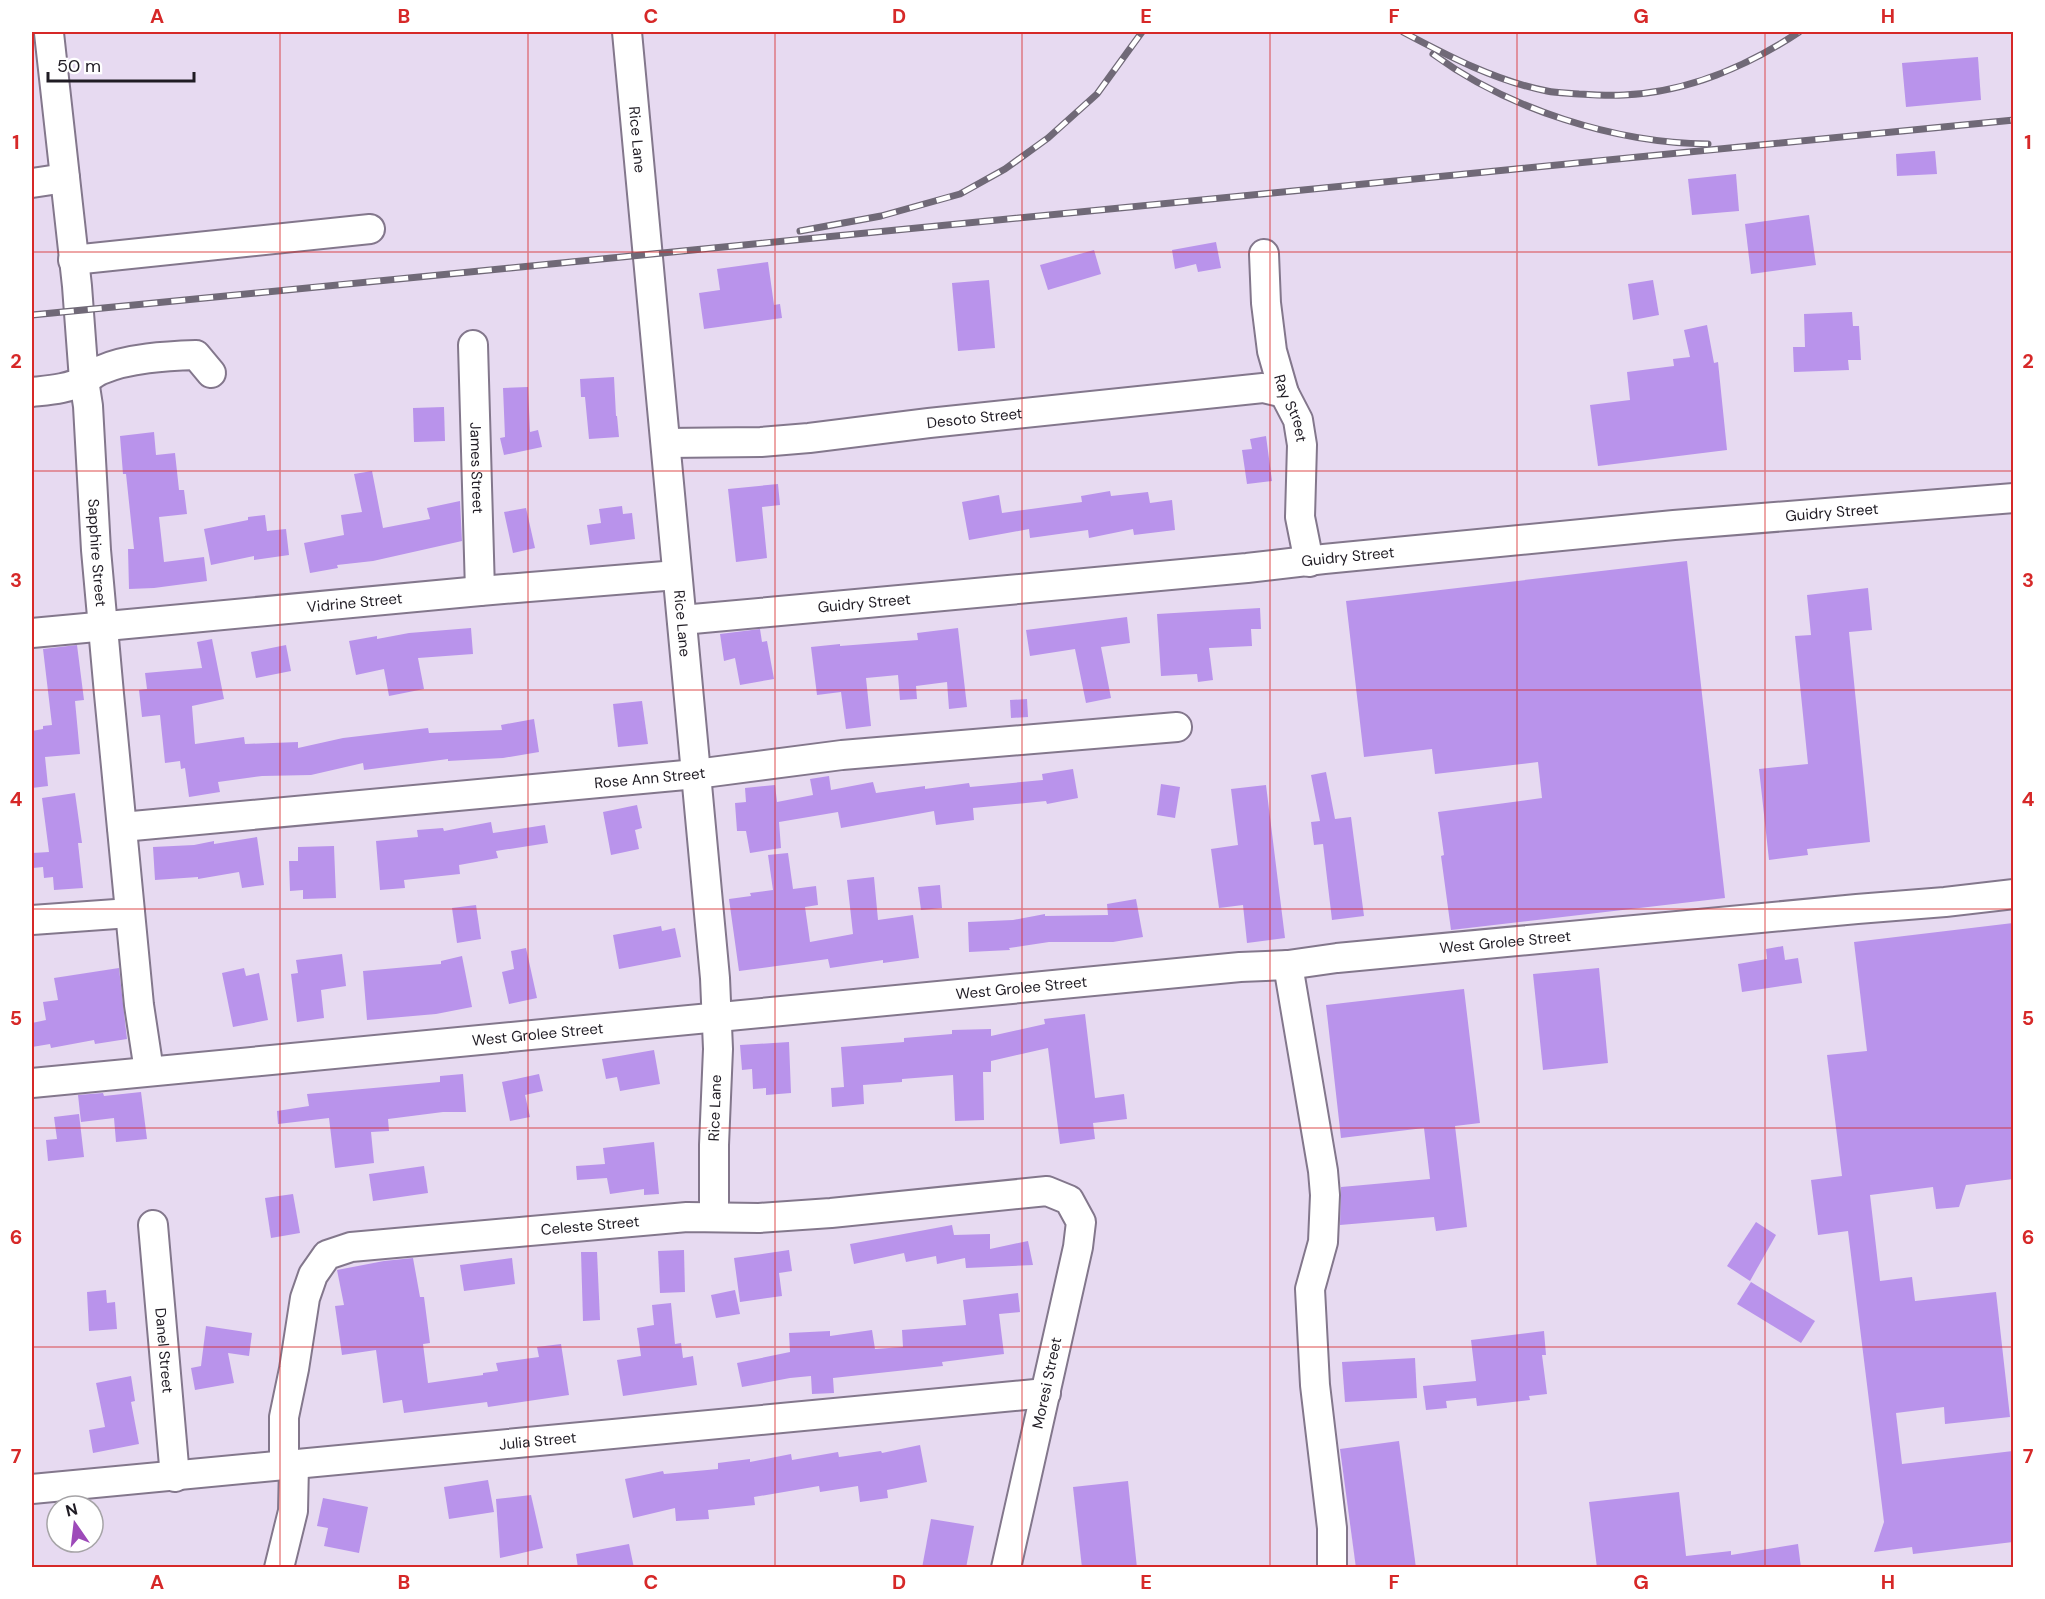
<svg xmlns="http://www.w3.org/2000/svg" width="2045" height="1599" font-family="'DM Sans',sans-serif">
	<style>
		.building { fill: #b993eb }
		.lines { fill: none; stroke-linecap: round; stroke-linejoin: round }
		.minor-casing { stroke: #83778c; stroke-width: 32 }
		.minor { stroke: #fff; stroke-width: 28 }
		.rail-casing { stroke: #706977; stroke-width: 7 }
		.rail { stroke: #fff; stroke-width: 4.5; stroke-dasharray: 14; stroke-linecap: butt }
		.grid { fill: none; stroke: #d62828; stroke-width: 1.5; stroke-opacity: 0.55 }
		.labels { text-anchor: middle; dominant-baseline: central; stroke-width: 5; stroke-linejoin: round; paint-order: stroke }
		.street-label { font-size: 15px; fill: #201c24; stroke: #fff }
		.neatline { fill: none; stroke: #d62828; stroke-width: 2 }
		.grid-label { font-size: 20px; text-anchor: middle; font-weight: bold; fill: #d62828 }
	</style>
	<rect width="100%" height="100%" fill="#e7daf1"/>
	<g class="building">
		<path d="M1978 57 1981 100 1906 107 1902 63Z"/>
		<path d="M1935 151 1937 174 1897 176 1896 154Z"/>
		<path d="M1736 174 1739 211 1692 215 1688 179Z"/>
		<path d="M1809 215 1816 265 1751 274 1745 224Z"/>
		<path d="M1216 242 1221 268 1198 272 1196 264 1175 269 1172 250Z"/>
		<path d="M1094 250 1101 274 1048 290 1040 265Z"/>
		<path d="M768 262 774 305 780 304 782 318 704 329 699 293 720 290 717 269Z"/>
		<path d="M989 280 995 348 958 351 952 283Z"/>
		<path d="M1653 280 1659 315 1633 320 1628 284Z"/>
		<path d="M1852 312 1853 326H1859L1861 360H1848L1849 370 1794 372 1793 347H1805L1804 314Z"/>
		<path d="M1707 325 1714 363 1718 362 1727 450 1598 466 1590 405 1630 400 1627 372 1674 366 1673 359 1690 357 1684 330Z"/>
		<path d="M614 377 616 416H617L619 437 589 439 585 397H581L580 379Z"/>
		<path d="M528 387 530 432 538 430 542 447 504 455 500 438 505 437 503 388Z"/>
		<path d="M444 407 445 441 414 442 413 408Z"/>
		<path d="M154 432 156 455 175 453 179 490H184L187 514 159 517 164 562 204 557 207 581 154 588 129 589 128 549H134L126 474H123L120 436Z"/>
		<path d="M1266 436 1272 481 1247 484 1242 450 1252 449 1250 439Z"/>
		<path d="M372 471 383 528 430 519 427 508 460 501 462 541 373 561 337 565 338 568 310 573 304 543 344 535 341 515 362 512 354 474Z"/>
		<path d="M778 484 780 505 762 507 767 558 736 562 728 489Z"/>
		<path d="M1110 491 1111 496 1148 492 1150 503 1172 500 1175 530 1134 535 1133 529 1089 538 1088 530 1030 538 1029 529 969 540 962 502 999 495 1002 513 1082 502 1081 496Z"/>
		<path d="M622 506 623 514 632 513 635 539 590 545 587 525 601 523 599 509Z"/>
		<path d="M526 508 535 548 513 553 504 512Z"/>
		<path d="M265 515 267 531 286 529 289 555 254 560V556L211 565 204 529 248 520V517Z"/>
		<path d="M1687 561 1725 898 1451 930 1441 856 1444 855 1438 812 1542 798 1538 762 1435 774 1432 749 1364 757 1346 601Z"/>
		<path d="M1868 588 1872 630 1849 632 1870 842 1807 849 1808 855 1769 860 1759 769 1808 764 1795 636 1811 635 1807 595Z"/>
		<path d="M1260 608 1261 629H1251L1252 646 1209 648 1213 680 1198 682 1197 674 1161 676 1157 614Z"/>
		<path d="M1127 617 1130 643 1101 647 1111 698 1086 703 1075 649 1030 656 1026 630Z"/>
		<path d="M471 628 473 654 418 658 424 689 389 696 384 669 356 675 349 641 377 636V639L409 633Z"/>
		<path d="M958 628 967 707 949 709 947 682 916 686 917 699 900 700 898 675 866 678 871 726 846 729 841 692 817 695 811 647 840 644V646L918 640 917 633Z"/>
		<path d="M760 629 762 642 767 641 774 679 740 685 735 658 724 661 720 634Z"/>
		<path d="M212 639 224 699 192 706 195 744 244 737 245 744 298 742V748L343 738 428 728 429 733 502 730 501 725 534 719 539 752 503 758 448 761V759L364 770 363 763 311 775 262 776 218 782 220 792 189 797 185 768 181 769 180 761 165 763 160 715 142 717 139 690 147 689 145 673 202 668 197 642Z"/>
		<path d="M77 645 84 700 75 701 80 754 45 757 48 786 32 788V731L43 729V726L52 725 43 649Z"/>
		<path d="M286 645 291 671 256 678 251 652Z"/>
		<path d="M1027 699 1028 717 1011 718 1010 700Z"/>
		<path d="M642 701 648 744 618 747 613 704Z"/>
		<path d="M1073 769 1078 798 1047 804 1046 801 973 808 974 820 936 825 934 811 841 828 838 812 779 822 781 848 750 853 746 831H737L735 803 746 802 745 788 775 785 777 802 813 795 810 779 829 776 831 790 873 782 876 793 925 786V789L969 783 970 787 1043 780 1042 774Z"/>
		<path d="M1326 772 1335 819 1351 817 1364 916 1332 920 1323 844 1314 845 1311 822 1320 821 1311 775Z"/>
		<path d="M1161 784 1180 787 1175 818 1157 815Z"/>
		<path d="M1266 785 1285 938 1247 943 1243 905 1219 908 1211 849 1238 845 1231 789Z"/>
		<path d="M75 793 82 843H78L83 888 54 890 53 877 44 878 43 867 33 868 32 853 49 852 42 798Z"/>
		<path d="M637 805 642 828 635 830 639 849 611 855 603 812Z"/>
		<path d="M491 822 493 833 545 825 548 843 496 851 498 858 459 865 460 874 404 880 405 888 380 890 376 841 418 837 417 830 443 828 444 831Z"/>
		<path d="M257 837 264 885 242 888 239 872 198 879V877L155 880 153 847 194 845 214 841V844Z"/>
		<path d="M334 846 336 898 303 899V890L290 891 289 861H298V847Z"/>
		<path d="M788 853 793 889 816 886 818 905 805 907 810 942 853 934 847 880 874 877 878 920 913 915 919 958 883 963V960L830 968 828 959 739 971 729 899 751 896 750 893 773 890 768 855Z"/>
		<path d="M940 885 942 908 921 910 918 887Z"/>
		<path d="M1136 899 1143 937 1113 942H1049L1009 948 1010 950 969 952 968 922 1013 920 1045 914V916L1108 915 1107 904Z"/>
		<path d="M476 905 481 939 457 943 452 908Z"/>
		<path d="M2013 923V1179L1966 1185 1959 1207 1936 1209 1933 1187 1870 1195 1880 1281 1912 1277 1915 1301 1996 1292 2010 1417 1945 1424 1944 1407 1896 1413 1902 1464 2013 1451V1542L1913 1554 1912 1547 1874 1552 1884 1522 1848 1231 1818 1235 1811 1180 1842 1176 1827 1055 1867 1051 1854 942Z"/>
		<path d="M661 926 662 931 675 928 681 957 619 969 613 935Z"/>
		<path d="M1783 946 1785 960 1798 958 1802 983 1742 992 1738 964 1767 959 1766 949Z"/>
		<path d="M526 948 537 998 509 1004 502 972 514 969 511 951Z"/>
		<path d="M342 954 346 986 321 990 324 1018 297 1022 291 974 298 973 296 960Z"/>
		<path d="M462 956 472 1007 436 1014 367 1020 363 971 441 964V961Z"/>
		<path d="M119 968 127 1039 95 1044 94 1040 51 1048 50 1044 32 1047V1023L46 1020 43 1002 58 1000 54 978Z"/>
		<path d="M244 968 246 976 259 973 268 1020 233 1027 222 973Z"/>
		<path d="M1599 968 1608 1063 1543 1070 1533 974Z"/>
		<path d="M1464 989 1480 1123 1455 1126 1467 1227 1436 1231 1434 1217 1340 1225 1341 1187 1430 1179 1424 1128 1341 1138 1326 1005Z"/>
		<path d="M1085 1014 1095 1098 1124 1094 1127 1119 1093 1123 1095 1139 1060 1144 1048 1048 991 1061V1072H983L984 1120 955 1121 953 1075 902 1079V1082L863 1085 864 1104 832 1107 831 1088 844 1087 841 1047 904 1042V1038L952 1034V1030L991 1029V1036L1045 1024 1044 1019Z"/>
		<path d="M789 1042 791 1093 766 1095V1088L753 1089 752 1069 742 1070 740 1045Z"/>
		<path d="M654 1050 660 1084 620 1091 617 1077 606 1079 602 1059Z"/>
		<path d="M463 1074 466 1112H443L388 1119 389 1131 371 1132 374 1163 335 1168 329 1118 278 1124 277 1111 309 1106 307 1094 440 1082V1076Z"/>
		<path d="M539 1074 543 1091 525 1095 530 1117 510 1121 502 1082Z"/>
		<path d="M141 1092 147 1139 116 1142 114 1118 81 1122 78 1095 103 1093 104 1096Z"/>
		<path d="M79 1114 84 1157 48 1161 46 1140 57 1139 54 1117Z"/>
		<path d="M654 1142 659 1194 644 1195V1189L610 1194 607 1178 577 1180 576 1166 605 1164 603 1148Z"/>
		<path d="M424 1166 428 1193 373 1201 369 1174Z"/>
		<path d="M293 1194 300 1233 271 1238 265 1198Z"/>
		<path d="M1756 1222 1776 1235 1750 1281 1727 1266Z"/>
		<path d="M952 1225 954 1235 990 1234V1249L1028 1241 1033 1265 966 1268 965 1258 937 1264 936 1256 906 1262 904 1253 854 1264 850 1244Z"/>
		<path d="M684 1250 685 1292 660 1293 658 1251Z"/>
		<path d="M789 1250 792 1271 779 1273 782 1296 740 1302 734 1258Z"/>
		<path d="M581 1252H597L600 1320 583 1321Z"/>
		<path d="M413 1258 420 1297H424L430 1343 423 1344 428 1383 483 1375V1373L498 1371 496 1363 539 1357 537 1347 561 1344 569 1395 488 1407 487 1402 404 1413 402 1400 383 1403 376 1350 342 1355 335 1306 344 1305 337 1270 384 1261Z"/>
		<path d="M512 1258 515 1284 464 1291 460 1265Z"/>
		<path d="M1751 1282 1815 1321 1801 1343 1737 1304Z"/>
		<path d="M106 1290 107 1303 115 1302 117 1329 89 1331 87 1292Z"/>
		<path d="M735 1290 740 1314 716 1318 711 1295Z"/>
		<path d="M1018 1293 1020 1312 999 1314 1004 1354 942 1362 943 1366 833 1378 834 1393 812 1394 811 1376 790 1378 742 1387 737 1363 790 1352 789 1333 830 1331V1336L872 1330 875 1349 903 1347 902 1330 966 1325 963 1300Z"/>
		<path d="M671 1303 675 1344 681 1343 683 1358 693 1356 697 1385 623 1396 617 1360 641 1356 637 1328 654 1325 652 1305Z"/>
		<path d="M206 1326 252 1333 249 1356 228 1353 234 1383 195 1390 191 1368 201 1366Z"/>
		<path d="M1544 1331 1546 1355H1542L1547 1394 1529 1396 1530 1400 1477 1406 1476 1398 1446 1401 1447 1408 1426 1410 1423 1386 1476 1381 1471 1340Z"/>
		<path d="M1415 1358 1417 1398 1345 1402 1342 1362Z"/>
		<path d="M131 1376 135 1401 131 1402 139 1444 93 1453 89 1430 105 1427 96 1383Z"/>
		<path d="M1399 1441 1416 1568H1356L1340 1449Z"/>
		<path d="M920 1445 927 1482 887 1490 888 1498 860 1502 858 1486 820 1492 819 1486 754 1497 755 1505 708 1510 709 1519 676 1521 675 1508 633 1518 625 1479 663 1471 664 1474 718 1469V1463L750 1459V1462L791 1454 792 1460 838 1452 839 1457 881 1451 882 1453Z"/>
		<path d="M488 1480 494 1512 449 1519 444 1487Z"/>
		<path d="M1128 1481 1137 1568H1082L1073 1487Z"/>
		<path d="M1679 1492 1686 1556 1731 1551V1555L1798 1544 1801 1568H1597L1589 1502Z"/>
		<path d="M531 1495 543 1548 500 1558 496 1499Z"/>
		<path d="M323 1498 368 1507 359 1553 324 1546 328 1528 317 1526Z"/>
		<path d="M931 1519 974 1526 966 1568H922Z"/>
		<path d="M629 1544 634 1568H578L576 1554Z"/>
	</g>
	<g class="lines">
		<g class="minor-casing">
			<g id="minor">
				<path id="s1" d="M627 32 715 978 718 1049 714 1145V1217"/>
				<path id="s2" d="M49 33 77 286 84 380 88 406 96 550 109 694 139 1005 149 1071"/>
				<path d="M32 183 65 178"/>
				<path id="s3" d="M1264 254 1266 303 1272 351 1284 393 1298 420 1302 445 1300 517 1309 562"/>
				<path d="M73 260 370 229"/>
				<path id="s4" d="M473 345 480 591"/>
				<path d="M32 392C50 390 68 389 85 380 90 377 95 372 101 370 128 358 167 356 196 355L211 373"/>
				<path id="s5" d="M666 443 761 442 809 438 929 423 1263 388 1284 393"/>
				<path id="s6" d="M682 620 1247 568 1324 559 1674 525 2014 498"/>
				<path id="s7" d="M32 633 480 591 677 575"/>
				<path id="s8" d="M122 827 696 774 842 755 1177 727"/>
				<path d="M32 920 130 913"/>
				<path d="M1288 965 1323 1171 1325 1195 1323 1242 1310 1289 1315 1385 1332 1528V1568"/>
				<path id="s9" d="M32 1083 1240 967 1288 965 1337 958 1857 909 1945 902 2014 894"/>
				<path id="s10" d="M153 1225 175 1477"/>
				<path id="s11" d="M284 1465V1417L294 1369 305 1298 313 1275 327 1255 351 1247 687 1217 759 1218 831 1213 1047 1191 1069 1200 1081 1222 1078 1247 1006 1568"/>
				<path id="s12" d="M32 1489 1046 1393"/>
				<path d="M279 1568 293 1511 294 1465"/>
			</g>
		</g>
		<use href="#minor" class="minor"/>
		<g class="rail-casing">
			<g id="rail">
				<path d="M1403 32C1448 56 1496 81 1547 91 1557 93 1568 93 1579 94 1594 95 1609 96 1624 95 1687 92 1748 66 1799 32"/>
				<path d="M1433 54C1508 109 1615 143 1708 144"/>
				<path d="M800 231 881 216 960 194 1005 169 1048 138 1097 94 1142 32"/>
				<path d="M32 315 2014 120"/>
			</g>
		</g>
		<use href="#rail" class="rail"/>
	</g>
	<path class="grid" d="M280 32V1568M528 32V1568M775 32V1568M1022 32V1568M1270 32V1568M1517 32V1568M1765 32V1568M32 252H2014M32 471H2014M32 690H2014M32 909H2014M32 1128H2014M32 1347H2014"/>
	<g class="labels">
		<g class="street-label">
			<text stroke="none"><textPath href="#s1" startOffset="108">Rice Lane</textPath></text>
			<text stroke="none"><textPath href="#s3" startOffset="158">Ray Street</textPath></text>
			<text stroke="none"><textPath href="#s5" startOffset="310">Desoto Street</textPath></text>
			<text stroke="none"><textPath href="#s4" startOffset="123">James Street</textPath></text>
			<text stroke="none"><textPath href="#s6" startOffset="1155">Guidry Street</textPath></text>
			<text stroke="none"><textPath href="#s2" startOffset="522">Sapphire Street</textPath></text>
			<text stroke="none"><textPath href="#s6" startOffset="669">Guidry Street</textPath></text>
			<text stroke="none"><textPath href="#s6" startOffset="183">Guidry Street</textPath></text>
			<text stroke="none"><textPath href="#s7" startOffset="324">Vidrine Street</textPath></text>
			<text stroke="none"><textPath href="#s1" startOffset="594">Rice Lane</textPath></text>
			<text stroke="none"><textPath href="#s8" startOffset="530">Rose Ann Street</textPath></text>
			<text stroke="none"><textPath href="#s9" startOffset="1480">West Grolee Street</textPath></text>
			<text stroke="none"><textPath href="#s9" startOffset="994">West Grolee Street</textPath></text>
			<text stroke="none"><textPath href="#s9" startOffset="508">West Grolee Street</textPath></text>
			<text transform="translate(715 1108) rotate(-88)">Rice Lane</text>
			<text stroke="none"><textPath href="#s11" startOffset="483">Celeste Street</textPath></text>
			<text stroke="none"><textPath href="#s10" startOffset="126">Danel Street</textPath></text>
			<text transform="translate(1047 1383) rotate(-78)">Moresi Street</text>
			<text stroke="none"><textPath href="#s12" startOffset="508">Julia Street</textPath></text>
		</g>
	</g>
	<rect width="2045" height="1599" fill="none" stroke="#ffffff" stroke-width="66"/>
	<g transform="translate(75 1524) rotate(346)"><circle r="28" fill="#ffffff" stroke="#a6a4a7" stroke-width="1.5"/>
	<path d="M0-4.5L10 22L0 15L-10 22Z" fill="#9d4ab9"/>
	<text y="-9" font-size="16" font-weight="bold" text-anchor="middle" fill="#201c24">N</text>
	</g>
	<path d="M48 72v9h146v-9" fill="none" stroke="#201c24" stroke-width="3"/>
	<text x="57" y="72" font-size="18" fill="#201c24" stroke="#ffffff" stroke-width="4.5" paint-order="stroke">50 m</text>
	<rect x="33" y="33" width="1979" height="1533" class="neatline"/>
	<g class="grid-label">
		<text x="157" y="23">A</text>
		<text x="404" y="23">B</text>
		<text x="651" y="23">C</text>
		<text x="899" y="23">D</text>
		<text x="1146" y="23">E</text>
		<text x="1394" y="23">F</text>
		<text x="1641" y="23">G</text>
		<text x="1888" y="23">H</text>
		<text x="16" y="149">1</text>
		<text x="2028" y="149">1</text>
		<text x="16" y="368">2</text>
		<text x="2028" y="368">2</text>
		<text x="16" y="587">3</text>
		<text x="2028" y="587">3</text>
		<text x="16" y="806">4</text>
		<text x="2028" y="806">4</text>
		<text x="16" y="1025">5</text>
		<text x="2028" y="1025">5</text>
		<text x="16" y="1244">6</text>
		<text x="2028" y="1244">6</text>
		<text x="16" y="1463">7</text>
		<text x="2028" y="1463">7</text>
		<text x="157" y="1589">A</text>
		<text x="404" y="1589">B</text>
		<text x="651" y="1589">C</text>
		<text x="899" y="1589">D</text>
		<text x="1146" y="1589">E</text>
		<text x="1394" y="1589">F</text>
		<text x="1641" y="1589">G</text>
		<text x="1888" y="1589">H</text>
	</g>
</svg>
